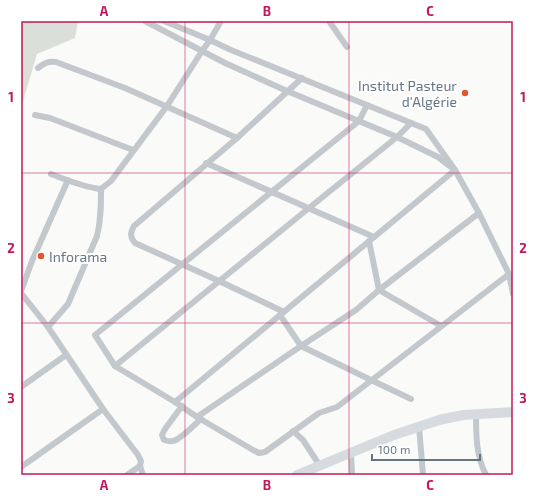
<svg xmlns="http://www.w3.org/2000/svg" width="534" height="496" font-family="'Exo 2',sans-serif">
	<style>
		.green { fill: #dadfd7 }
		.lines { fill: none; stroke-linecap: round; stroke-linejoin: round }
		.street { stroke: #c3c8cc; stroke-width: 6 }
		.primary { stroke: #d6dbdf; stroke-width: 10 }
		.grid { fill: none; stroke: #c2185b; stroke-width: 1; stroke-opacity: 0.55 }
		.poi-dot { fill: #e4572e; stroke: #fff; stroke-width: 1.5 }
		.labels { text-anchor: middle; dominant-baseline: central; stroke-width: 4; stroke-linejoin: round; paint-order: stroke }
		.poi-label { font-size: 14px; fill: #657683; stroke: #fff; text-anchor: end }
		.neatline { fill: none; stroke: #c2185b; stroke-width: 1.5 }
		.grid-label { font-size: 13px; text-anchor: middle; font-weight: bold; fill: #c2185b }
	</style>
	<rect width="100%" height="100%" fill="#fafaf8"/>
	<path class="green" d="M21 21H78L75 38 37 54 21 108Z"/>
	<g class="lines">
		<g class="street">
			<path d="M145 21 225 63 287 91 397 137 438 157 455 170 175 402"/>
			<path d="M164 21 210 40 231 50 426 129 455 170 479 213 509 274 513 294"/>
			<path d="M329 21 347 47"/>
			<path d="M38 68C45 63 47 61 56 62L125 88 237 138"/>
			<path d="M367 105 359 121 95 335 115 366 175 402 197 417 253 450 259 453 265 452 319 413 337 407 509 274"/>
			<path d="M35 115 50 118 133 150"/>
			<path d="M206 163 374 237"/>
			<path d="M51 174C67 180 83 187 101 189L111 181 167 106 202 51 210 40 221 21"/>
			<path d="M369 241 379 290 441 326"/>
			<path d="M21 291 32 261 68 180"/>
			<path d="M21 293 48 327 103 409 138 455 141 461 140 466 143 475"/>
			<path d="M284 312 219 281 135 243C130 237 130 233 134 226L237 138 302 78"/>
			<path d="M280 315 301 346 371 380 411 399"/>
			<path d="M48 327 68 304 97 236C101 220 101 205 101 189"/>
			<path d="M115 366 309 208 397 137 411 123"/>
			<path d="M21 387 66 355"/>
			<path d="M182 406 165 429 162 435 164 440C167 441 170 442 173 441 180 440 195 424 201 419"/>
			<path d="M476 414C476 435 476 456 486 475"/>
			<path d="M197 417 301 346 356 310 379 290 479 213"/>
			<path d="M419 426 423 475"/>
			<path d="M293 431 303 440 320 466"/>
			<path d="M351 453 352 475"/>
			<path d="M21 467 103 409"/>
			<path d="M127 475 140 466"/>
		</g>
		<path class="primary" d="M297 475 394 435 439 420 463 415 513 412"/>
	</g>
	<path class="grid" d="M185 21V475M349 21V475M21 173H513M21 323H513"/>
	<g class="poi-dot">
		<circle cx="465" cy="93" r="4"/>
		<circle cx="41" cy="256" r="4"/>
	</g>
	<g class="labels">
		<g class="poi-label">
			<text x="457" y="85">Institut Pasteur<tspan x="457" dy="16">d'Algérie</tspan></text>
			<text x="49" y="256" text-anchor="start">Inforama</text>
		</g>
	</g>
	<rect width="534" height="496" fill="none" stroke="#ffffff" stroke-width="44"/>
	<path d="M372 454v6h108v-6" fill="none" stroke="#657683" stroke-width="2"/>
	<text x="378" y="454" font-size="12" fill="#657683" stroke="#ffffff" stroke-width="3" paint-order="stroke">100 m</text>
	<rect x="22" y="22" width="490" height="452" class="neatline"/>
	<g class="grid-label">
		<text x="104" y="16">A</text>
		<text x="267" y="16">B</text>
		<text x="430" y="16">C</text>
		<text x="11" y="102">1</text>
		<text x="523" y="102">1</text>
		<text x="11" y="253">2</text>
		<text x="523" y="253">2</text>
		<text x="11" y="403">3</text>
		<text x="523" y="403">3</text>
		<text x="104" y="490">A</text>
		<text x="267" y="490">B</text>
		<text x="430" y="490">C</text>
	</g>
</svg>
